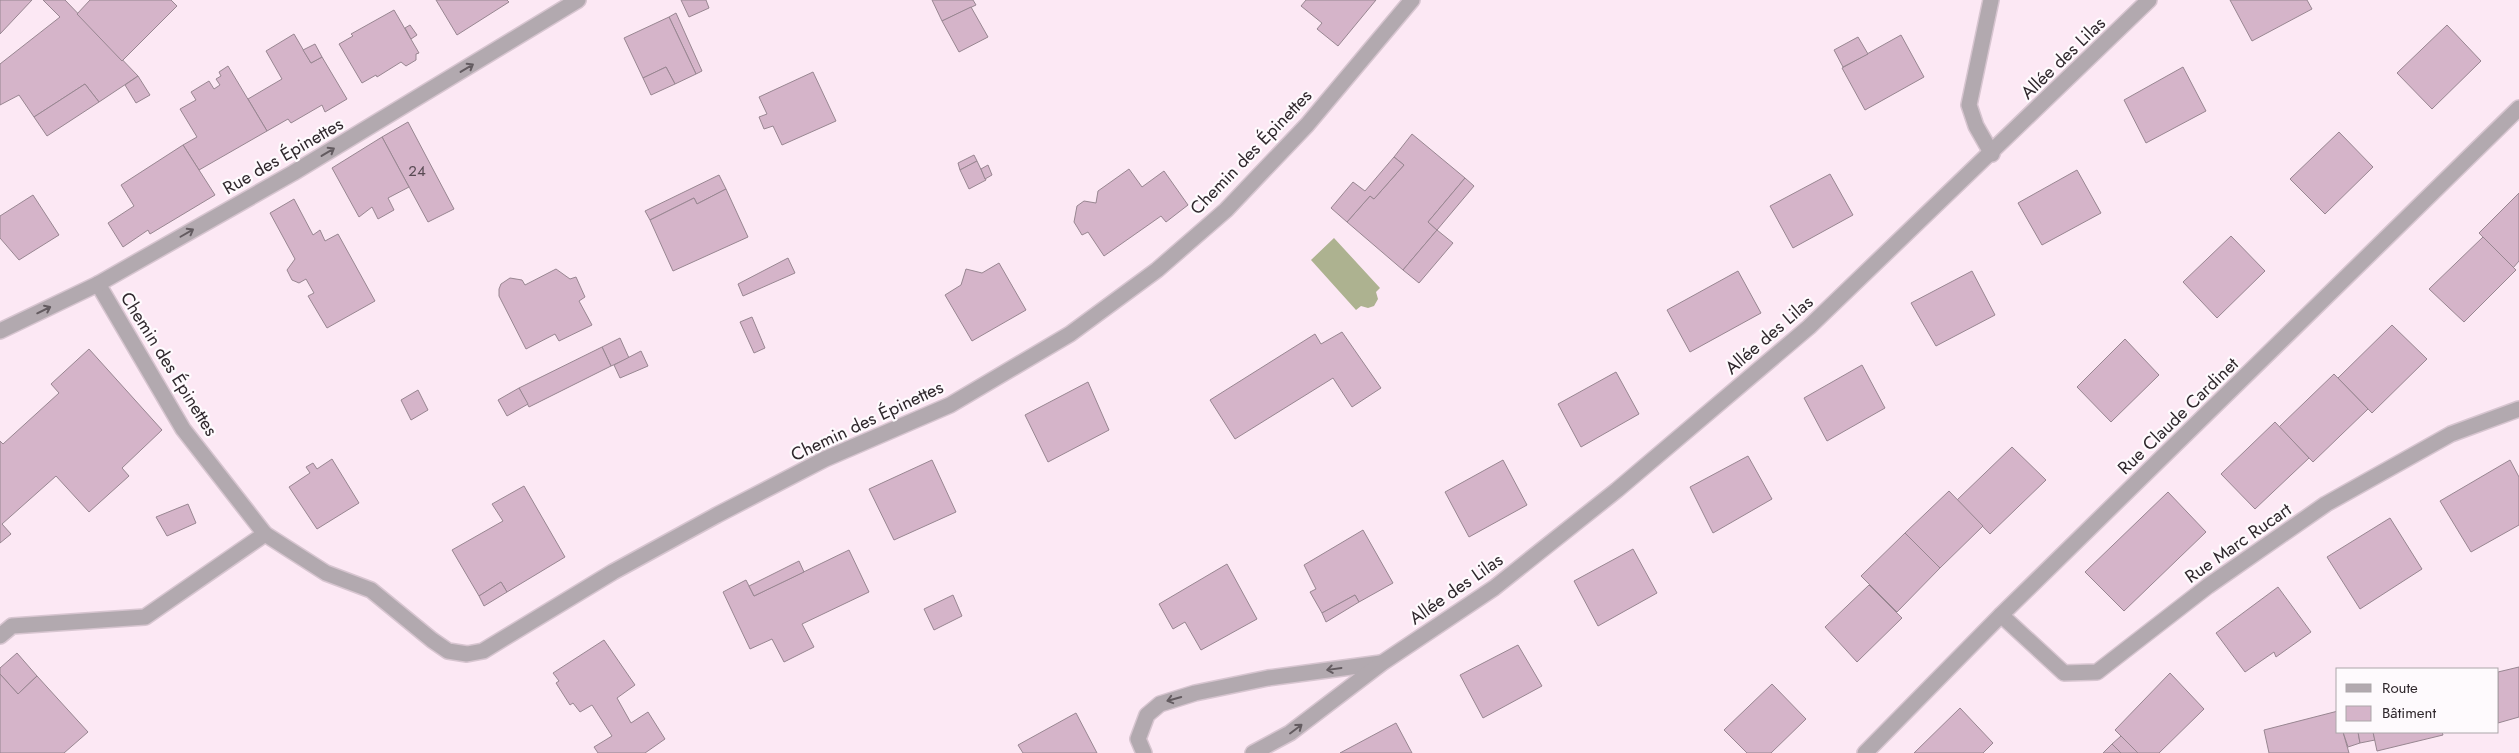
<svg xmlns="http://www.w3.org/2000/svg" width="2519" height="753" font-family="Jost,sans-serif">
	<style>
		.water { fill: #adb290 }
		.building { fill: #d5b4c9; stroke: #988691 }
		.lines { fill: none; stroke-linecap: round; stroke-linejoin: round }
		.minor-casing { stroke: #d7c5d0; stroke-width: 18 }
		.minor { stroke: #b2a9af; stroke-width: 15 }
		.oneway { stroke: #635b60 }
		.labels { text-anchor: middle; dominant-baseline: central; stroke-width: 4.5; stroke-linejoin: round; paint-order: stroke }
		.number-label { font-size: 15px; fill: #584a53 }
		.street-label { font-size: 18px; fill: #2f272c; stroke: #fefafd }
	</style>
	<rect width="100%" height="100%" fill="#fce8f4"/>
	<path class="water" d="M1334 238 1380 288 1376 292 1378 299 1374 306 1368 308 1361 306 1356 310 1311 260Z"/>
	<g class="building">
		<path d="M0 0H32L0 34Z"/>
		<path d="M43 0H65L138 76 99 102 85 84 34 117 19 95 0 105V64L60 17Z"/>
		<path d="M90 0H171L177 6 122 61 77 14Z"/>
		<path d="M436 0H507L509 2 457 35Z"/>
		<path d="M681 0H706L709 8 689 17Z"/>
		<path d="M932 0H973L976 5 942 21Z"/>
		<path d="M1306 0H1376L1338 46 1317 29 1322 23 1301 6Z"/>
		<path d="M2230 0H2307L2312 9 2252 41Z"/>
		<path d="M971 7 988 37 959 52 942 21Z"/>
		<path d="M394 10 419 53 416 54V60L406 66 401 62 377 77 376 75 362 83 339 44 353 36 351 34Z"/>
		<path d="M676 13 702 71 696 74 669 17Z"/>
		<path d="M669 17 696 74 675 84 666 67 643 78 624 38Z"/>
		<path d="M410 25 417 35 411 39 405 28Z"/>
		<path d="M2447 25 2481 61 2432 109 2397 73Z"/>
		<path d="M294 34 311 63 322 57 347 99 325 112 322 105 291 123 288 119 267 131 248 99 282 79 266 51Z"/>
		<path d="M1901 35 1924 77 1865 110 1842 68Z"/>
		<path d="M1858 37 1868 54 1843 67 1834 50Z"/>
		<path d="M315 44 322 57 311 63 303 50Z"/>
		<path d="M228 66 267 131 199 170 183 145 197 137 180 109 196 100 191 92 209 81 214 89 220 85 216 79 221 76 219 72Z"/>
		<path d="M666 67 675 84 651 95 643 78Z"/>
		<path d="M2183 67 2206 111 2146 143 2124 100Z"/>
		<path d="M813 72 836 121 782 145 773 126 764 129 759 117 767 114 759 97Z"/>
		<path d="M138 76 150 95 136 103 125 85Z"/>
		<path d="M85 84 99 102 47 136 34 117Z"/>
		<path d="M408 122 454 209 428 222 382 137Z"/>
		<path d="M2339 132 2373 167 2325 214 2290 179Z"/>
		<path d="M1412 134 1465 178 1428 222 1437 230 1403 270 1347 222 1370 196 1374 199 1404 165 1394 157Z"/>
		<path d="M382 137 409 187 388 198 394 210 378 219 372 207 359 217 332 168Z"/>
		<path d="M183 145 215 195 150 234 148 230 123 247 108 223 134 206 121 185Z"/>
		<path d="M974 155 977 161 960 170 958 163Z"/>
		<path d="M1394 157 1404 165 1374 199 1370 196 1347 222 1331 208 1353 182 1365 191Z"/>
		<path d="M977 161 986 180 969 189 960 170Z"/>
		<path d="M988 165 992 175 985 179 981 169Z"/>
		<path d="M1129 169 1142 187 1164 171 1188 205 1166 222 1161 216 1104 256 1088 232 1082 235 1074 222 1077 206 1084 201 1096 203 1098 191Z"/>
		<path d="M2077 170 2101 213 2042 245 2018 203Z"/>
		<path d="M1830 174 1853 215 1793 248 1770 206Z"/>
		<path d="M719 175 726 189 697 204 694 198 650 220 645 211Z"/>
		<path d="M1465 178 1474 186 1437 230 1428 222Z"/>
		<path d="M726 189 748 237 673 271 650 220 694 198 697 204Z"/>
		<path d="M2519 193V261L2513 268 2479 233Z"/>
		<path d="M33 195 59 235 19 260 0 238V216Z"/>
		<path d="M294 199 313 235 320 230 325 241 338 234 375 301 327 328 308 296 314 293 306 279 299 283 292 280 287 270 295 259 270 213Z"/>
		<path d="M1437 230 1453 243 1419 283 1403 270Z"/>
		<path d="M2231 236 2265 271 2217 318 2183 282Z"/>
		<path d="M2483 237 2516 270 2464 322 2429 289Z"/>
		<path d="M788 258 795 273 743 296 738 284Z"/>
		<path d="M999 263 1026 310 972 341 945 295 961 285 966 269 982 273Z"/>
		<path d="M556 269 570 279 576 277 585 297 579 301 592 325 559 341 555 334 526 349 499 296V289L501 284 510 278 522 280 525 285Z"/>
		<path d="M1738 271 1761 313 1690 352 1667 310Z"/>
		<path d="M1972 271 1995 315 1936 346 1911 303Z"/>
		<path d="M752 317 765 348 754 353 740 322Z"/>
		<path d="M2392 325 2427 359 2372 413 2338 378Z"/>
		<path d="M1342 332 1381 388 1352 407 1333 378 1235 439 1210 400 1315 334 1321 344Z"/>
		<path d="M620 338 629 358 611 366 602 347Z"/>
		<path d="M2125 339 2159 375 2111 422 2077 387Z"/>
		<path d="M602 347 611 366 529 407 519 388Z"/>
		<path d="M89 349 162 430 122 468 129 476 89 512 56 476 2 524 11 534 0 543V441L3 444 59 393 51 384Z"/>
		<path d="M641 351 648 366 620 378 614 365Z"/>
		<path d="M1862 365 1885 408 1827 441 1804 398Z"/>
		<path d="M1616 372 1639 414 1581 447 1558 404Z"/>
		<path d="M2334 374 2368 409 2313 462 2279 427Z"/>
		<path d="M1088 382 1109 430 1048 462 1025 415Z"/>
		<path d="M519 388 528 404 507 416 498 400Z"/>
		<path d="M418 390 428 410 411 420 401 400Z"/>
		<path d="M2275 422 2309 458 2255 509 2221 474Z"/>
		<path d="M2012 447 2046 480 1990 534 1957 500Z"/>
		<path d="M1748 456 1772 499 1713 533 1690 487Z"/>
		<path d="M332 459 359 503 317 529 289 487 310 473 306 467 313 463 317 469Z"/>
		<path d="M932 460 956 512 894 540 869 489Z"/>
		<path d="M1503 460 1527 505 1469 537 1445 492Z"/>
		<path d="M2510 460 2519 477V525L2471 552 2440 501Z"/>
		<path d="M524 486 565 557 507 592 501 582 479 596 452 550 503 521 492 504Z"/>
		<path d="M1949 491 1983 526 1940 568 1905 533Z"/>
		<path d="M2168 492 2206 532 2124 611 2085 572Z"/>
		<path d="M188 504 196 523 167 536 156 517Z"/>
		<path d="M2390 518 2422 569 2360 609 2327 557Z"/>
		<path d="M1363 530 1393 583 1359 602 1355 595 1322 613 1310 592 1316 589 1304 565Z"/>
		<path d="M1905 533 1940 568 1897 612 1861 576Z"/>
		<path d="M1633 549 1657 593 1598 626 1574 581Z"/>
		<path d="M849 550 869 592 802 624 814 647 784 662 772 639 750 649 723 592 746 580 754 596Z"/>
		<path d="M799 561 804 572 754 596 749 586Z"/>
		<path d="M1227 564 1257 619 1201 650 1185 622 1173 629 1159 604Z"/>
		<path d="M501 582 507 592 484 606 479 596Z"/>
		<path d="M1869 585 1902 618 1857 662 1825 627Z"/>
		<path d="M2278 587 2311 632 2276 657 2274 652 2245 672 2216 633Z"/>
		<path d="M953 595 962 616 934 630 924 609Z"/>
		<path d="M1355 595 1359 602 1326 622 1322 613Z"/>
		<path d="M604 640 635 685 617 698 631 723 648 712 665 739 645 753H598L594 747 612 736 592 705 580 712 573 703 570 705 556 683 559 681 553 673Z"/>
		<path d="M1518 645 1542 686 1483 718 1460 675Z"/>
		<path d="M17 653 37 676 18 694 0 674V668Z"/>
		<path d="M2519 667V717L2498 723V672Z"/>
		<path d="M2170 673 2204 709 2159 753H2138L2115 730Z"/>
		<path d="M0 674 18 694 37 676 88 732 64 753H0Z"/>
		<path d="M1772 684 1806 719 1771 753H1747L1724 730Z"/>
		<path d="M1960 708 1993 743 1983 753H1914Z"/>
		<path d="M2338 711V732H2343L2349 753H2269L2264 730Z"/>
		<path d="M1076 713 1097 753H1023L1018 745Z"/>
		<path d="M1396 723 1412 753H1340Z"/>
		<path d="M2343 732H2358L2360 743 2348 747Z"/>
		<path d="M2358 732H2373L2375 740 2360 743Z"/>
		<path d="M2373 732H2442L2443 735 2377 751Z"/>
		<path d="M2121 736 2138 753H2121L2112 744Z"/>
		<path d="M2112 744 2121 753H2103Z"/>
	</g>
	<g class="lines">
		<g class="minor-casing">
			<g id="minor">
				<path d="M1991 0 1969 105 1976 126 1992 154"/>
				<path d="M98 284 183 429 265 534 326 573 371 590 432 640 448 651 467 654 483 651 613 572 717 515 825 459 950 405 1070 334 1157 270 1226 210 1307 125 1412 0"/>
				<path d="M0 331 98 284 293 173 578 0"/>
				<path d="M2001 615 2064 673 2097 672 2208 586 2326 504 2451 434 2519 409"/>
				<path d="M0 636 12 626 145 617 265 534"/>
				<path d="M1144 753 1138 739 1147 715 1160 704 1195 693 1268 678 1381 663"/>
				<path d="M1253 753 1290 733 1382 663 1494 588 1617 490 1809 327 2149 0"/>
				<path d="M1865 753 2001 615 2519 108"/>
			</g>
		</g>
		<use href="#minor" class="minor"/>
	</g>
	<defs><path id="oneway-shaft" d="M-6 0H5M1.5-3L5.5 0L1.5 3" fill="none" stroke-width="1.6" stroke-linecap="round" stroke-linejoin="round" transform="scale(1.25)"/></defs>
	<g class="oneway">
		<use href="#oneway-shaft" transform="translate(467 68) rotate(-31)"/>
		<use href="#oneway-shaft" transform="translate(328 152) rotate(-31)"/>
		<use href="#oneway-shaft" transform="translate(187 233) rotate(-30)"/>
		<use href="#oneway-shaft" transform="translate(44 310) rotate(-26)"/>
		<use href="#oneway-shaft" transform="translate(1334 669) rotate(172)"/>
		<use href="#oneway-shaft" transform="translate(1174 699) rotate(164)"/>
		<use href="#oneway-shaft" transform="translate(1296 729) rotate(-37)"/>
	</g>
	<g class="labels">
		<g class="number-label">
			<text x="417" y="171">24</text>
		</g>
		<g class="street-label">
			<text transform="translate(2063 58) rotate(-44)">Allée des Lilas</text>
			<text transform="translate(1251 152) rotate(-46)">Chemin des Épinettes</text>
			<text transform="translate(283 156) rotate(-30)">Rue des Épinettes</text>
			<text transform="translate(1769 335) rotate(-41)">Allée des Lilas</text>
			<text transform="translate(169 364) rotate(58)">Chemin des Épinettes</text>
			<text transform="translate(2178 416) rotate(-44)">Rue Claude Cardinet</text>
			<text transform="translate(867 421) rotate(-25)">Chemin des Épinettes</text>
			<text transform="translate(2238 543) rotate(-35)">Rue Marc Rucart</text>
			<text transform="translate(1456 589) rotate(-35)">Allée des Lilas</text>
		</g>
	</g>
	<rect x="2336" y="668" width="162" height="65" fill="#fefafd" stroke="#aba6a9"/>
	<rect x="2346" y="684" width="25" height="8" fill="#b2a9af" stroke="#aba6a9"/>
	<text x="2382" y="693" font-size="15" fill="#2f272c">Route</text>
	<rect x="2346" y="706" width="25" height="15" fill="#d5b4c9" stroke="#aba6a9"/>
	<text x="2382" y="718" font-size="15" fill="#2f272c">Bâtiment</text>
</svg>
